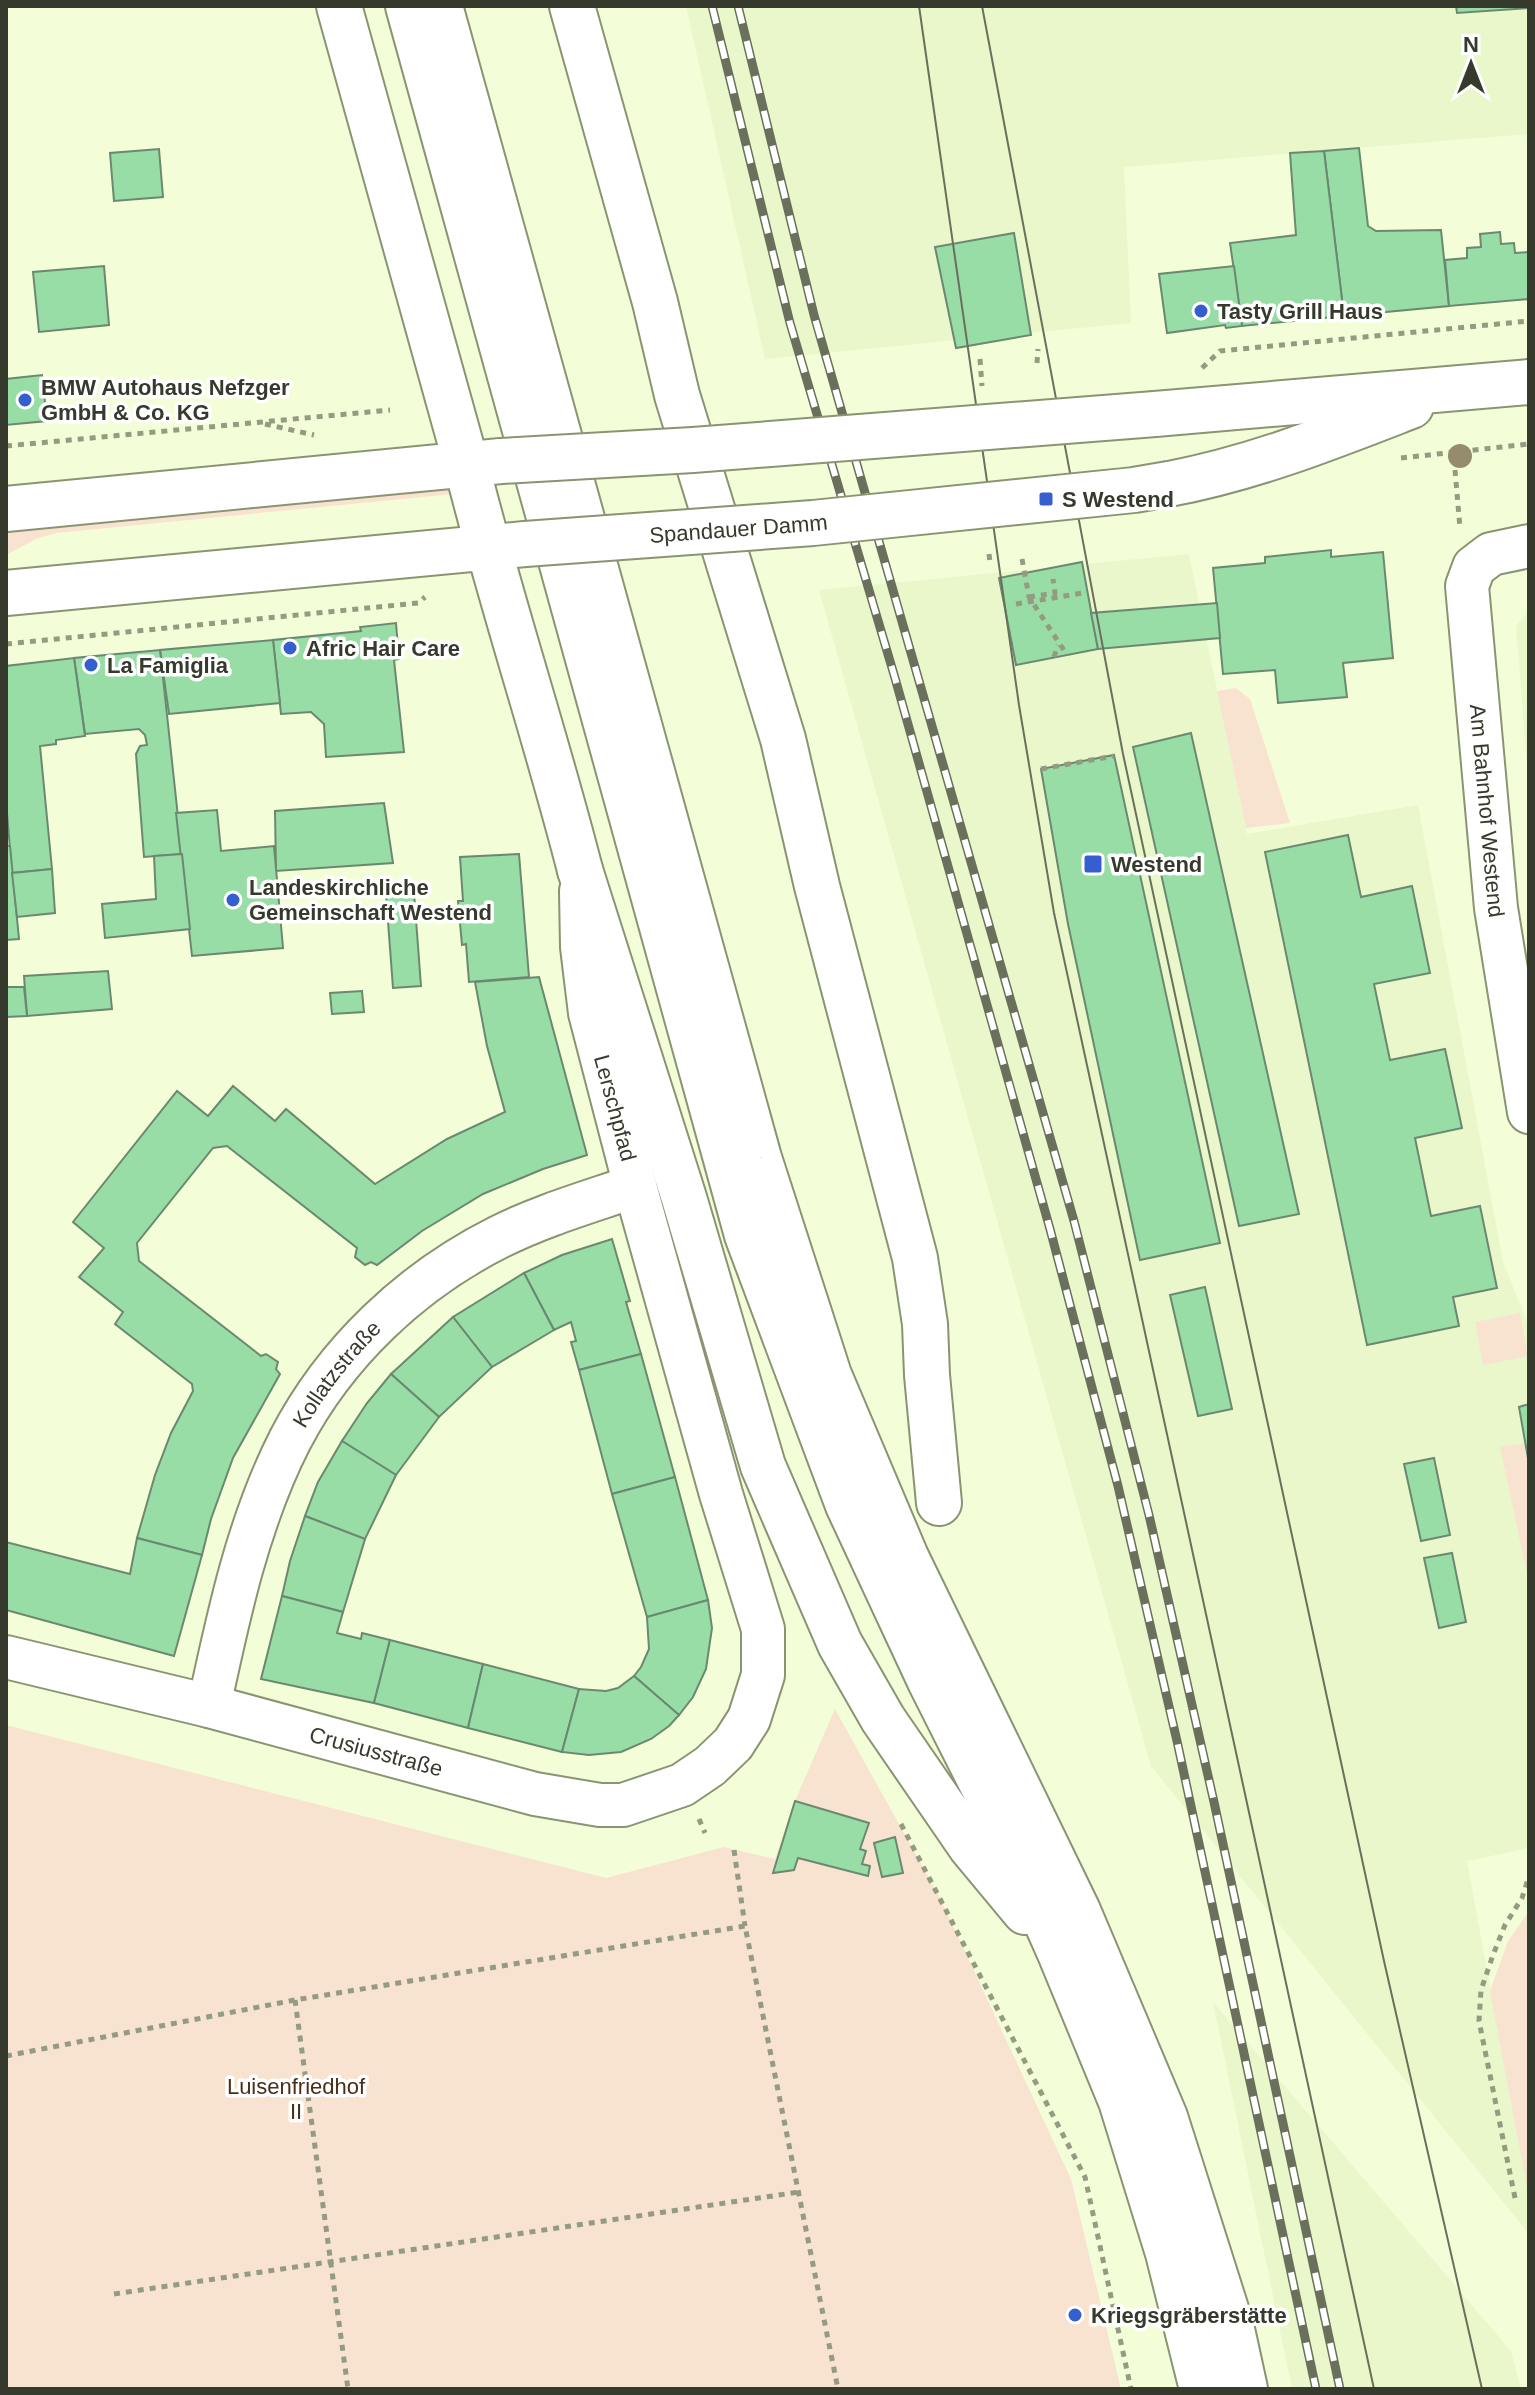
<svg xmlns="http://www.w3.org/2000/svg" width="1535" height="2395" font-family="Arial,sans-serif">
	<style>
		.built { fill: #e9f7ca }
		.green { fill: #f8e3d1 }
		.building { fill: #98dda6; stroke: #6b8970; stroke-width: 2 }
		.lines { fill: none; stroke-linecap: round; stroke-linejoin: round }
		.street-casing { stroke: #8a9472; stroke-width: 46 }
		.secondary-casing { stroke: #8a9472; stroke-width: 48 }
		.highway-casing { stroke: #8a9472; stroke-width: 48 }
		.path { stroke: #939b81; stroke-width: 5; stroke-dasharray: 6 6; stroke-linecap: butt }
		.street { stroke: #fff; stroke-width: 42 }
		.secondary { stroke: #fff; stroke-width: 44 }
		.highway { stroke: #fff; stroke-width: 44 }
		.tram { stroke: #6a705c; stroke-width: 2 }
		.rail-casing { stroke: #6a705c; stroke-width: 9 }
		.rail { stroke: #fff; stroke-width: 6; stroke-dasharray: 18; stroke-linecap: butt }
		.secondary-bridge-casing { stroke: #8a9472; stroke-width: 48; stroke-linecap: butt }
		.secondary-bridge { stroke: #fff; stroke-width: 44 }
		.tree { fill: #958c6e }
		.poi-dot { fill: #355fcf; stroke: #fff; stroke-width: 3 }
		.labels { text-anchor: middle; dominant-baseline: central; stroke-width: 7; stroke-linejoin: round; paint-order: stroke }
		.poi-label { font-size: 22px; font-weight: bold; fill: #363a2c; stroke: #fff; text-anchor: start }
		.street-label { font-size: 22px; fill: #363a2c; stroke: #fff }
		.park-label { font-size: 22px; fill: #482f16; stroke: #fff }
	</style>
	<rect width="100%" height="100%" fill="#f3fed9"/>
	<g class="built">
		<path d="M686 6H1529V134L1124 167 1131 323 765 359Z"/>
		<path d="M1189 554 1247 834 1418 805 1503 1262 1529 1326V1848L1467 1861 1529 2199V2234L1151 1766 819 590Z"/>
		<path d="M1529 610V790L1516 626Z"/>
		<path d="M1213 2002 1511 2351 1521 2389H1292Z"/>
	</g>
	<g class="green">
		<path d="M464 483V493L56 533 36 539 6 555V528Z"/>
		<path d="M1236 688 1250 699 1290 823 1246 828 1217 691Z"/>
		<path d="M1520 1313 1528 1356 1483 1365 1475 1322Z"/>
		<path d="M1525 1443 1529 1464V1583L1500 1447Z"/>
		<path d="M835 1709 939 1896 1071 2179 1121 2389H6V1725L606 1878 724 1847 775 1859 797 1796Z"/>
		<path d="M1529 1911V2199L1490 1991 1508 1941Z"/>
	</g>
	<g class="building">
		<path d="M1456 6H1529V8L1457 13Z"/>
		<path d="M1359 148 1368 226 1376 231 1441 230 1449 306 1344 316 1324 151Z"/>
		<path d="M159 149 163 197 114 201 110 153Z"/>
		<path d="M1324 151 1344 316 1242 326 1230 243 1296 235 1290 153Z"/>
		<path d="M1500 232 1501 244 1514 243 1515 253 1529 252V299L1449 306 1445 260 1467 258V248L1481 247 1480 234Z"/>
		<path d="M1014 233 1031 335 956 348 935 247Z"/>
		<path d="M104 266 109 325 39 332 33 272Z"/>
		<path d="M1234 266 1242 326 1226 328 1225 325 1167 333 1159 274Z"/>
		<path d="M42 375 47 421 6 425V379Z"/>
		<path d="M1331 550V557L1383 552 1393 658 1343 663 1347 697 1278 703 1275 670 1223 674 1213 568 1265 563V557Z"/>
		<path d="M1082 562 1098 649 1016 665 999 578Z"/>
		<path d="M1217 603 1220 638 1098 649 1091 613Z"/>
		<path d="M396 623 399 659 394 660 404 752 326 757 324 724 311 712 281 714 273 640 361 631 360 627Z"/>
		<path d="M273 640 280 703 169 714 160 650Z"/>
		<path d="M160 650 182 854 144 857 136 754 140 746 147 745 145 735 139 729 85 734 74 658Z"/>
		<path d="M74 658 85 736 56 740V744L40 746 52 869 12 873 6 801V666Z"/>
		<path d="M1191 733 1299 1214 1239 1226 1133 747Z"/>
		<path d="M1114 755 1220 1243 1140 1260 1068 924 1041 769Z"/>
		<path d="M384 803 393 863 276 871 275 811Z"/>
		<path d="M217 810 221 851 274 846 283 948 192 956 176 813Z"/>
		<path d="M1348 835 1361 897 1412 886 1430 973 1374 984 1390 1060 1445 1049 1462 1128 1415 1138 1431 1216 1480 1206 1497 1288 1453 1297 1459 1326 1367 1345 1265 852Z"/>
		<path d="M6 846H10L19 939 6 940Z"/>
		<path d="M182 854 190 929 105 938 102 904 156 899 154 856Z"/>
		<path d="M519 854 529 977 469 982 466 944 462 945 458 901H463L460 857Z"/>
		<path d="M52 869 55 913 17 917 12 873Z"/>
		<path d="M414 893 421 986 393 988 386 895Z"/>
		<path d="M108 971 112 1009 27 1016 24 976Z"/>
		<path d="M539 977 587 1155 543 1169 483 1194 422 1231 377 1265 371 1262 365 1265 355 1257 357 1248 227 1146 213 1148 137 1243 139 1261 261 1356 266 1354 278 1362 276 1369 280 1374 233 1458 211 1519 202 1555 137 1538 155 1475 171 1433 193 1391 192 1384 115 1324 123 1312 79 1277 104 1248 73 1222 177 1091 208 1116 233 1086 275 1121 286 1109 375 1184 447 1139 505 1112 487 1046 475 982Z"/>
		<path d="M6 987H24L27 1016 6 1017Z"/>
		<path d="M362 991 364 1012 332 1014 330 993Z"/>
		<path d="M612 1239 630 1301 626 1302 641 1354 579 1370 571 1342 576 1341 571 1322 554 1330 524 1273 562 1255Z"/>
		<path d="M524 1273 554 1330 492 1367 453 1317Z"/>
		<path d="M1205 1287 1232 1409 1198 1416 1170 1295Z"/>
		<path d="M453 1317 492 1367 439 1417 391 1374Z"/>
		<path d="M641 1354 675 1477 612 1494 579 1370Z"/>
		<path d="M391 1374 439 1417 396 1475 342 1441 367 1403Z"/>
		<path d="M1529 1404V1464L1519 1407Z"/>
		<path d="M342 1441 396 1475 365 1539 305 1516 318 1482Z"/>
		<path d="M1434 1458 1450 1535 1421 1541 1404 1464Z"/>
		<path d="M675 1477 708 1600 647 1617 612 1494Z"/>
		<path d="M305 1516 365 1539 343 1612 282 1596 290 1561Z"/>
		<path d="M137 1538 202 1555 174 1656 6 1610V1542L130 1574Z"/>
		<path d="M1452 1553 1466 1622 1439 1628 1424 1558Z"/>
		<path d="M282 1596 343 1612 337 1633 361 1639 362 1633 390 1640 374 1703 261 1679Z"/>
		<path d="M708 1600 712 1628 706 1669 693 1697 679 1715 634 1676 641 1667 649 1649 647 1617Z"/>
		<path d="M390 1640 483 1664 468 1728 374 1703Z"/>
		<path d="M483 1664 579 1689 562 1752 468 1728Z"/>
		<path d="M634 1676 679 1715 669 1726 651 1739 621 1752 589 1755 562 1752 579 1689 606 1691 618 1688Z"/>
		<path d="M795 1801 869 1823 860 1849 866 1851 862 1864 870 1866 868 1876 798 1858 794 1870 773 1873Z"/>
		<path d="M895 1837 903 1873 882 1877 874 1843Z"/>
	</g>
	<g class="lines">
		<g class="street-casing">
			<g id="street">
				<path id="s1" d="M1529 546 1491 554 1474 567 1467 586 1496 908 1529 1112"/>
				<path id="s2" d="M6 1657 209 1706 535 1794 600 1805H623L682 1785 710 1766 733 1744 749 1719 763 1675V1629L721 1494 635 1186 590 1013 582 947 581 891"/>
				<path id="s3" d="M209 1706C228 1617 248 1522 290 1440 335 1353 411 1281 499 1237 543 1215 589 1202 635 1186"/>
			</g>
		</g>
		<g class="secondary-casing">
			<g id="secondary">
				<path d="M1155 414 1529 382"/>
				<path d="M466 463C500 600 545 733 580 870"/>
				<path d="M1169 484C1254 468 1331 437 1411 406"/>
				<path d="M6 509 501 461"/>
				<path d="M6 593 525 544"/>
			</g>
		</g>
		<g class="highway-casing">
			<g id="highway">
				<path d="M339 6 466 463"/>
				<path d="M408 6 747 1235 848 1505 930 1681 1007 1834 1060 1953 1121 2101 1168 2253 1202 2389"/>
				<path d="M440 6 759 1158 829 1375 906 1557 1078 1911 1165 2117 1231 2325 1245 2389"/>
				<path d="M572 6 655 302 677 395 783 739 817 886 915 1258 925 1324 927 1375 939 1503"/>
				<path d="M580 870 684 1198 763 1466 840 1644 883 1719 971 1847 1025 1912"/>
			</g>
		</g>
		<g class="path">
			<path d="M980 359 982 386"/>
			<path d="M1037 363 1038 349"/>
			<path d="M1202 368 1220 351 1529 321"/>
			<path d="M265 424 314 435"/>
			<path d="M6 446 390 410"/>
			<path d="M1401 458 1529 444"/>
			<path d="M1455 470 1460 528"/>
			<path d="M989 554 990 562"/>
			<path d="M1022 559 1029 597 1067 655"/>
			<path d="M1029 597 1055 593 1053 579"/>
			<path d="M1016 604 1083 593"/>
			<path d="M6 644 418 603 425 597"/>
			<path d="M1054 657 1058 645"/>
			<path d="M1041 769 1114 756"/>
			<path d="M699 1819 705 1833"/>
			<path d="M901 1824 1085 2177 1131 2389"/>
			<path d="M734 1850 745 1926"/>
			<path d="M295 2000 348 2389"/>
			<path d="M6 2056 295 2000 745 1926 838 2389"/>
			<path d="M1515 2198 1479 2021 1481 1990 1493 1955 1505 1925 1522 1898 1529 1876"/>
			<path d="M114 2294 799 2192"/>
		</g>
		<use href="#street" class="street"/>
		<use href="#secondary" class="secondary"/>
		<use href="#highway" class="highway"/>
		<g class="tram">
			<path d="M919 6 1019 705 1054 913 1374 2389"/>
			<path d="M982 6 1123 754 1384 1961 1482 2389"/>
		</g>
		<g class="rail-casing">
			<g id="rail">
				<path d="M712 6 790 323 895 678 1050 1229 1118 1486 1177 1741 1316 2389"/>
				<path d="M738 6 814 315 1074 1221 1149 1515 1214 1802 1340 2389"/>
			</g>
		</g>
		<use href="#rail" class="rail"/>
		<g class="secondary-bridge-casing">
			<g id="secondary-bridge">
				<path d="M501 461 693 450 1155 414"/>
				<path id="s4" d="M525 544 813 523 1134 490 1169 484"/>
			</g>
		</g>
		<use href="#secondary-bridge" class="secondary-bridge"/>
	</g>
	<circle class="tree" cx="1460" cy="456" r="12"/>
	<g class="poi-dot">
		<circle cx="1201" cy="311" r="8"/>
		<circle cx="25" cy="400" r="8"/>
		<rect x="1038" y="491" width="16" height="16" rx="4"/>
		<circle cx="290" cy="648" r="8"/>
		<circle cx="91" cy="665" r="8"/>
		<rect x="1083" y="854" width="20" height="20" rx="4"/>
		<circle cx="233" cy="900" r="8"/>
		<circle cx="1075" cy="2315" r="8"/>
	</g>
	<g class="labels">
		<g class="poi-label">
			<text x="1217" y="311">Tasty Grill Haus</text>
			<text x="41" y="387">BMW Autohaus Nefzger<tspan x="41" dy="25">GmbH &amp; Co. KG</tspan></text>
			<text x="1062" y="499">S Westend</text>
			<text x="306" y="648">Afric Hair Care</text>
			<text x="107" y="665">La Famiglia</text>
			<text x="1111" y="864">Westend</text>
			<text x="249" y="887">Landeskirchliche<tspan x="249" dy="25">Gemeinschaft Westend</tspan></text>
			<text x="1091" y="2315">Kriegsgräberstätte</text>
		</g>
		<g class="street-label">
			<text stroke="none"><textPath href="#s4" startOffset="214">Spandauer Damm</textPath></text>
			<text stroke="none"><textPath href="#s1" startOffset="306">Am Bahnhof Westend</textPath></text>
			<text transform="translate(615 1108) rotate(75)">Lerschpfad</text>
			<text stroke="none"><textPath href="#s3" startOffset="360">Kollatzstraße</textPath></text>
			<text stroke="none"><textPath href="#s2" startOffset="382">Crusiusstraße</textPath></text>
		</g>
		<g class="park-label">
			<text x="296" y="2086">Luisenfriedhof<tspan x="296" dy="25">II</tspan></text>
		</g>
	</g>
	<rect width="1535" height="2395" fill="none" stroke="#363a2c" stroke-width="16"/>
	<g transform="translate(1471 64)" stroke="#ffffff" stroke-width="6" paint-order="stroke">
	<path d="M0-6L14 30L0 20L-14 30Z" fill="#363a2c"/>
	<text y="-12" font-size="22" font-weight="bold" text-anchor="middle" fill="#363a2c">N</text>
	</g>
</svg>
